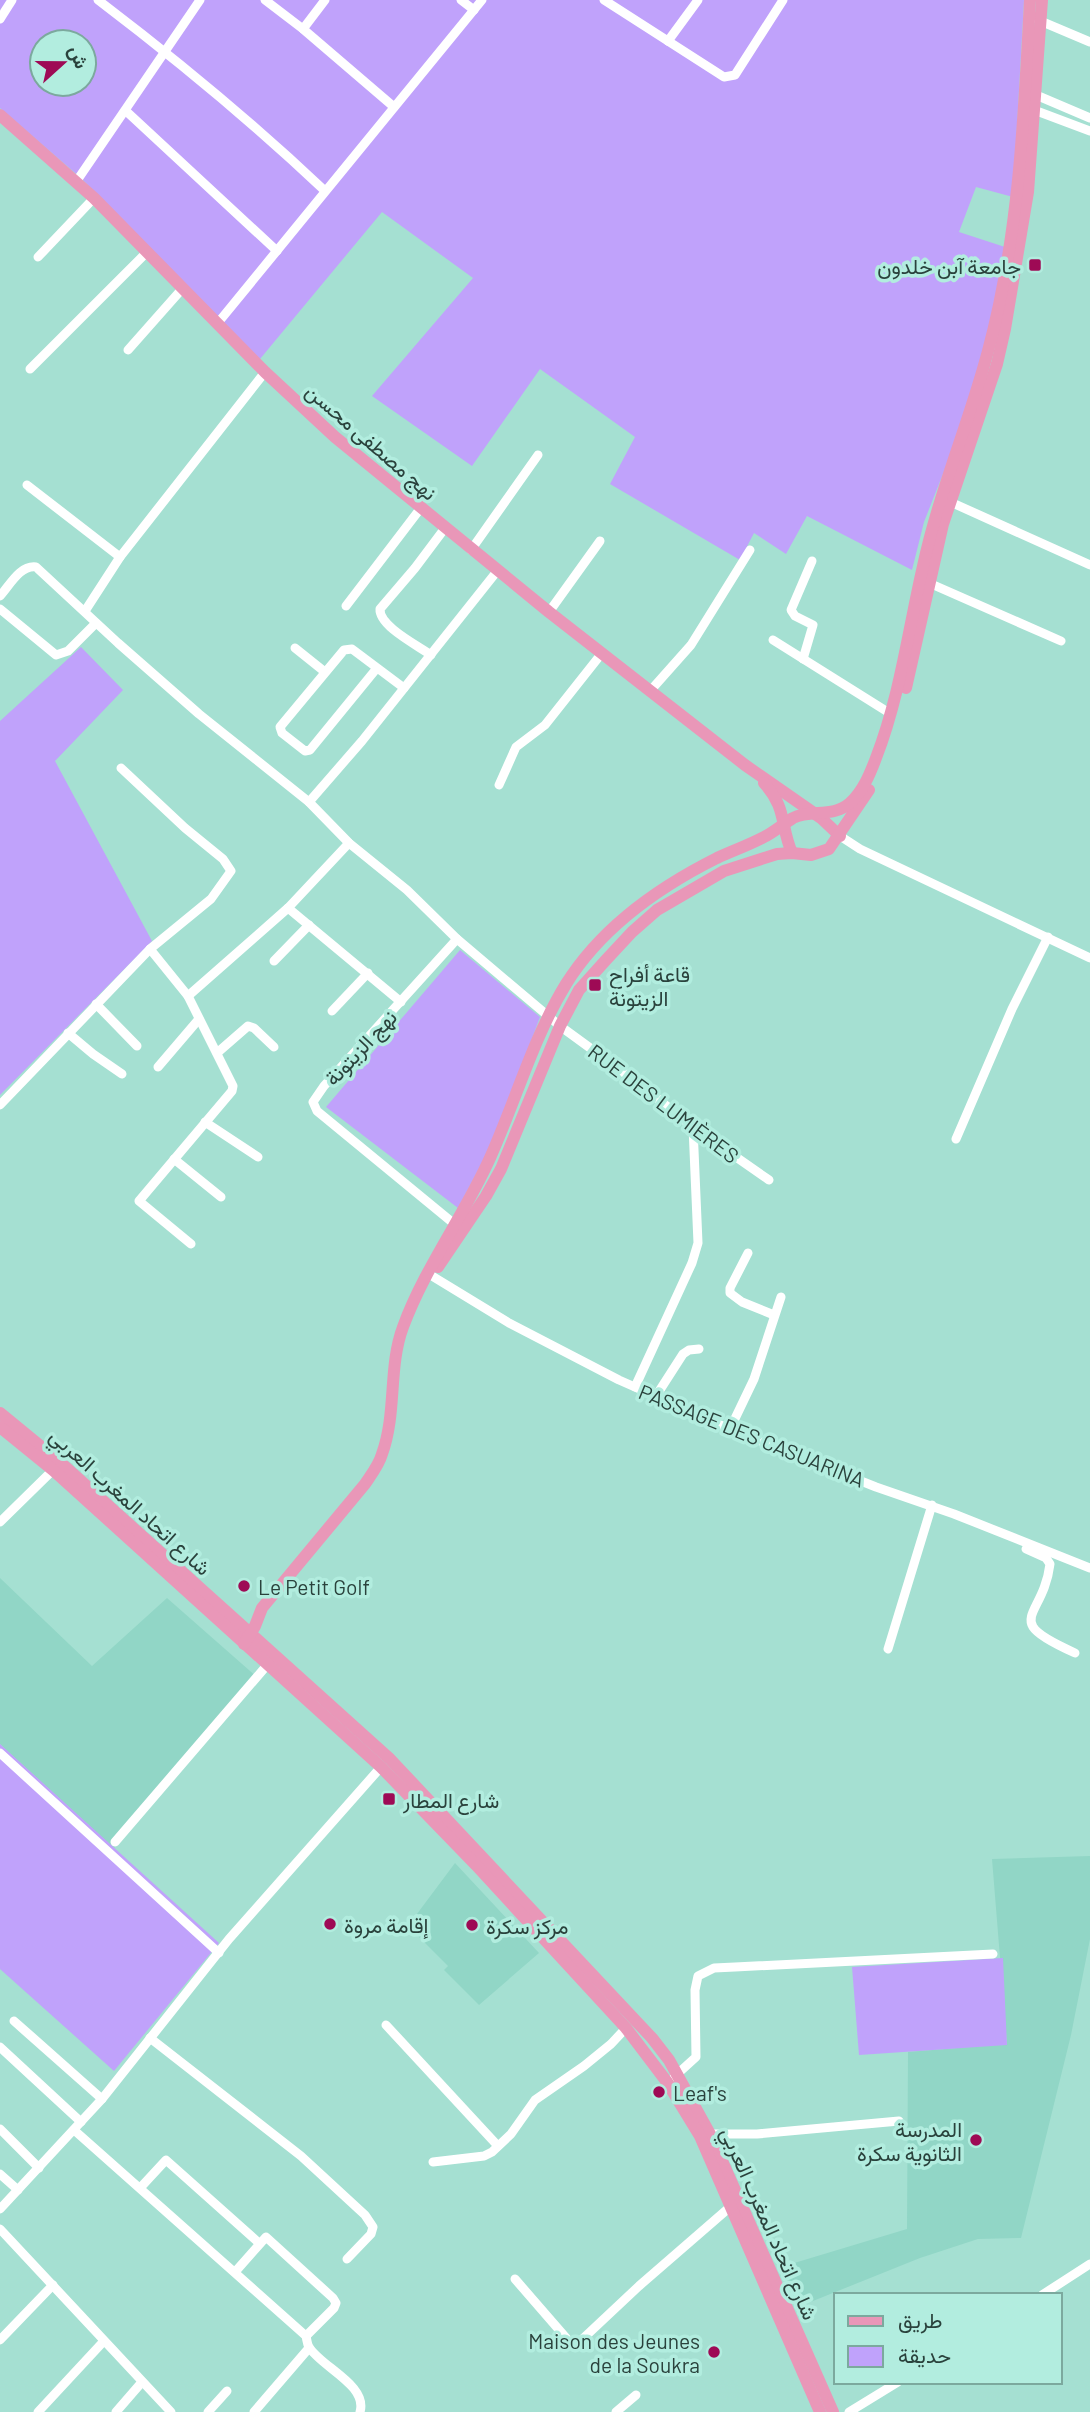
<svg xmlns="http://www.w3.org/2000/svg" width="1090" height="2412" font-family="Barlow,Vazirmatn,sans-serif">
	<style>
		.built { fill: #91d6c6 }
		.green { fill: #c0a2fb; fill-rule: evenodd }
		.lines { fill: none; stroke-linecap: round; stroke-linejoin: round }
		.minor { stroke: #fff; stroke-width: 9 }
		.major { stroke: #e997b8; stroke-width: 12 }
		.poi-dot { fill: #9e0a55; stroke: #b2eddf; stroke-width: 2.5 }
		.labels { text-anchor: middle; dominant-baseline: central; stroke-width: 7; stroke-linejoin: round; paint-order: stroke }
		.poi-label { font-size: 21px; fill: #2a423c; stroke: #b2eddf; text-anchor: start }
		.street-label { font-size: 21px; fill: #2a423c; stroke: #b2eddf }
	</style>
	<rect width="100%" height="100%" fill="#a5e0d2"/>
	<g class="built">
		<path d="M0 1578 92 1666 167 1598 258 1678 114 1848 0 1744Z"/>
		<path d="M1090 1856V1939L1071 2035 1021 2238 978 2239 920 2258 798 2307 781 2267 907 2229 908 2052 1007 2044 992 1859Z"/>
		<path d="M455 1863 539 1953 479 2005 444 1970 448 1966 408 1926Z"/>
	</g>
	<g class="green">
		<path d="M0 0H1024L1013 197 976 187 959 232 1005 247 988 346 963 423 924 522 912 570 807 516 786 554 754 533 740 560 610 484 635 437 540 369 472 466 372 396 473 278 382 212 260 359 81 178 0 108ZM42 42H84V84H42Z"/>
		<path d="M81 647 123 690 55 761 152 941 0 1095V721Z"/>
		<path d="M460 950 540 1017 494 1140 458 1208 326 1107Z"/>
		<path d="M0 1744 219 1943 114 2071 0 1969Z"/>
		<path d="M1003 1958 1007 2045 859 2055 852 1967Z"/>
	</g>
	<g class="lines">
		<g class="minor">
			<path d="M98 0C177 60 252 122 324 190"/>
			<path d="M265 0 303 29 394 107"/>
			<path d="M461 0 474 10"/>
			<path d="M604 0 724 77 735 75 783 0"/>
			<path d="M0 19 12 0"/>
			<path d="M1038 20 1090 42"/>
			<path d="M303 29 325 0"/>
			<path d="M668 41 698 0"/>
			<path d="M1036 95 1090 118"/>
			<path d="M1034 110 1090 131"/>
			<path d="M126 111 277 251"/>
			<path d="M76 182 200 0"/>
			<path d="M38 257 94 198"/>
			<path d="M217 324 482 0"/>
			<path d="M128 350 182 289"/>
			<path d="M30 369 146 253"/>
			<path d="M27 485 120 557"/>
			<path d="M946 500 1090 565"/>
			<path d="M471 550 538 455"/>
			<path d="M929 583 1061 641"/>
			<path d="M0 596C10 585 20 565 36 567L118 643 199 714 309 802 349 843 407 890 457 939 560 1026 638 1083 693 1127 769 1180"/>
			<path d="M346 606 420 509"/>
			<path d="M0 609 56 655 68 651 96 623"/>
			<path d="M85 611 120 557 265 372"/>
			<path d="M549 612 600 541"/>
			<path d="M773 640 891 714"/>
			<path d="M295 648 325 672"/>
			<path d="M431 655C417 645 379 626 380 609L415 568 445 528"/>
			<path d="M803 659 813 625 795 616 791 610 812 561"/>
			<path d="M377 668 310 750 305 751 282 733 280 727 344 650 352 649 404 688"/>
			<path d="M651 690 691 645 750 550"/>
			<path d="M499 785 516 747 545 725 602 653"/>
			<path d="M309 802 362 741 498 570"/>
			<path d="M840 836 860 849 1090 958"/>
			<path d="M288 908 401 1002"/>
			<path d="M457 939 324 1086 313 1102 317 1111 458 1227"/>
			<path d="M150 949 188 996 233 1086 232 1091 139 1201 191 1244"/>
			<path d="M274 961 309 925"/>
			<path d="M188 996 288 908 349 843"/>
			<path d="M96 1004 137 1046"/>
			<path d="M332 1011 368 973"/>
			<path d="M68 1033 93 1054 122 1074"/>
			<path d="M217 1053 248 1026 254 1028 274 1047"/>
			<path d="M158 1067 199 1019"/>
			<path d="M0 1105 150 949 211 899 231 871 223 859 185 828 121 768"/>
			<path d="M205 1122 258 1157"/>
			<path d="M956 1139 1012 1009 1048 937"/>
			<path d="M174 1159 221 1197"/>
			<path d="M748 1253 730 1288V1293L742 1302 774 1315"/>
			<path d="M427 1273 509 1323 619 1380 730 1429 876 1487 954 1514 1090 1568"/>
			<path d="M635 1387 692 1263 698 1243 693 1127"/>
			<path d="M656 1396 683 1354 689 1350 699 1349"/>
			<path d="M730 1429 754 1379 781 1297"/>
			<path d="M0 1522 53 1470"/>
			<path d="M1026 1549 1046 1558 1050 1564C1043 1620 999 1619 1075 1653"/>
			<path d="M888 1649 932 1505"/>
			<path d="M0 1753 219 1953"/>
			<path d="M115 1842 268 1664"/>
			<path d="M14 2021 102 2099"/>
			<path d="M386 2025 498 2146"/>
			<path d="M150 2038 301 2156 365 2215 373 2227 371 2234 347 2259"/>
			<path d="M0 2047 81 2122"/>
			<path d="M674 2077 696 2057 695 1990 698 1976 714 1968 735 1967 993 1954"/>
			<path d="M0 2129 39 2168"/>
			<path d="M74 2130 306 2336C307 2340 307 2344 309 2347 321 2367 368 2385 360 2412"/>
			<path d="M710 2134H757L899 2121"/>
			<path d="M433 2162 484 2156 492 2152 511 2134 535 2100 584 2066 611 2044 626 2028"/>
			<path d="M0 2174 18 2190"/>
			<path d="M141 2187 166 2160 259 2243"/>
			<path d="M0 2209 102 2099 229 1939 381 1767"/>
			<path d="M0 2229 171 2412"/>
			<path d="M235 2272 266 2237 333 2298 336 2303 334 2308 306 2336"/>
			<path d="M515 2279 574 2347 639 2286 730 2207"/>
			<path d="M1042 2295 1090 2264"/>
			<path d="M0 2340 53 2285"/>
			<path d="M38 2412 103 2342"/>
			<path d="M116 2412 142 2382"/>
			<path d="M208 2412 227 2391"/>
			<path d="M254 2412 309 2348"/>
			<path d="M616 2412 636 2395"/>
			<path d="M849 2412 898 2382"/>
		</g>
		<g class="major">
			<path d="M0 115 94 198 265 372 335 437 549 612 745 765 821 818 840 836"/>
			<path d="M906 688 943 524 997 364 1005 329 1028 192 1042 0"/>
			<path d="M764 783C787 808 780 825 792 853"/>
			<path d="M438 1267 486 1196 501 1169 560 1026 579 990 605 961 632 932 657 910 724 871 777 854 792 853 811 855 829 849 869 790"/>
			<path d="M0 1413 61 1463 390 1759 652 2038 669 2060 711 2136 833 2412"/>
			<path d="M0 1427 53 1470 381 1767 476 1865 626 2028 667 2082 700 2136 820 2412"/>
			<path d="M244 1644 255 1626 262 1608 365 1484C371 1475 379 1465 382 1454 397 1413 388 1367 403 1327 425 1267 464 1216 490 1158 516 1100 533 1038 566 984 601 928 659 887 717 858 732 851 749 845 764 837 774 832 783 824 793 818 811 809 833 818 850 803 863 791 870 774 876 758 900 696 908 631 923 566 939 492 969 423 988 351 1019 236 1024 118 1030 0"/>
		</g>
	</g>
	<g class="poi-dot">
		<rect x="1028" y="258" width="14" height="14" rx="3.5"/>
		<rect x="588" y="978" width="14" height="14" rx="3.5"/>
		<circle cx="244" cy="1586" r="7"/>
		<rect x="382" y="1792" width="14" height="14" rx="3.5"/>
		<circle cx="330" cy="1924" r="7"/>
		<circle cx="472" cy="1925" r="7"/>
		<circle cx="659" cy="2092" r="7"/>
		<circle cx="976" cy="2140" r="7"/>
		<circle cx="714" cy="2352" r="7"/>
	</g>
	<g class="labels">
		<g class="poi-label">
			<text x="1021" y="265" text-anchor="end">جامعة آبن خلدون</text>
			<text x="609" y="973">قاعة أفراح<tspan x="609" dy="24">الزيتونة</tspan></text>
			<text x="258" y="1586">Le Petit Golf</text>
			<text x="403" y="1799">شارع المطار</text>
			<text x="344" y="1924">إقامة مروة</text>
			<text x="486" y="1925">مركز سكرة</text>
			<text x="673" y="2092">Leaf's</text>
			<text x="962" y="2128" text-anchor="end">المدرسة<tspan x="962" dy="24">الثانوية سكرة</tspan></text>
			<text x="700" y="2340" text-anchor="end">Maison des Jeunes<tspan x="700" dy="24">de la Soukra</tspan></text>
		</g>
		<g class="street-label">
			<text transform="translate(372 441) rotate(41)">نهج مصطفى محسن</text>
			<text transform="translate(360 1047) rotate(-47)">نهج الزيتونة</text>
			<text transform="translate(664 1103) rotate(37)">RUE DES LUMIÈRES</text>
			<text transform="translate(752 1435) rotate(22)">PASSAGE DES CASUARINA</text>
			<text transform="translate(131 1501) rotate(42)">شارع اتحاد المغرب العربي</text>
			<text transform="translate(770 2223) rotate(66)">شارع اتحاد المغرب العربي</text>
		</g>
	</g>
	<rect x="834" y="2293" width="228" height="91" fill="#b2eddf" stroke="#7ca99e" stroke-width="2"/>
	<rect x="848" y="2316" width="35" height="10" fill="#e997b8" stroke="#7ca99e" stroke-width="2"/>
	<text x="898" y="2328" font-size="21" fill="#2a423c">طريق</text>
	<rect x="848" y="2346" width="35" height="21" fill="#c0a2fb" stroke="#7ca99e" stroke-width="2"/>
	<text x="898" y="2363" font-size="21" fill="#2a423c">حديقة</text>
	<g transform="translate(63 63) rotate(69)"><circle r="33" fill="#b2eddf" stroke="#7ca99e" stroke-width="2"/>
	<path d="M0-5L12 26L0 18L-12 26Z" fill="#9e0a55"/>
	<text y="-10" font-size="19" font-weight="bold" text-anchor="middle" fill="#2a423c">ش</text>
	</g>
</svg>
